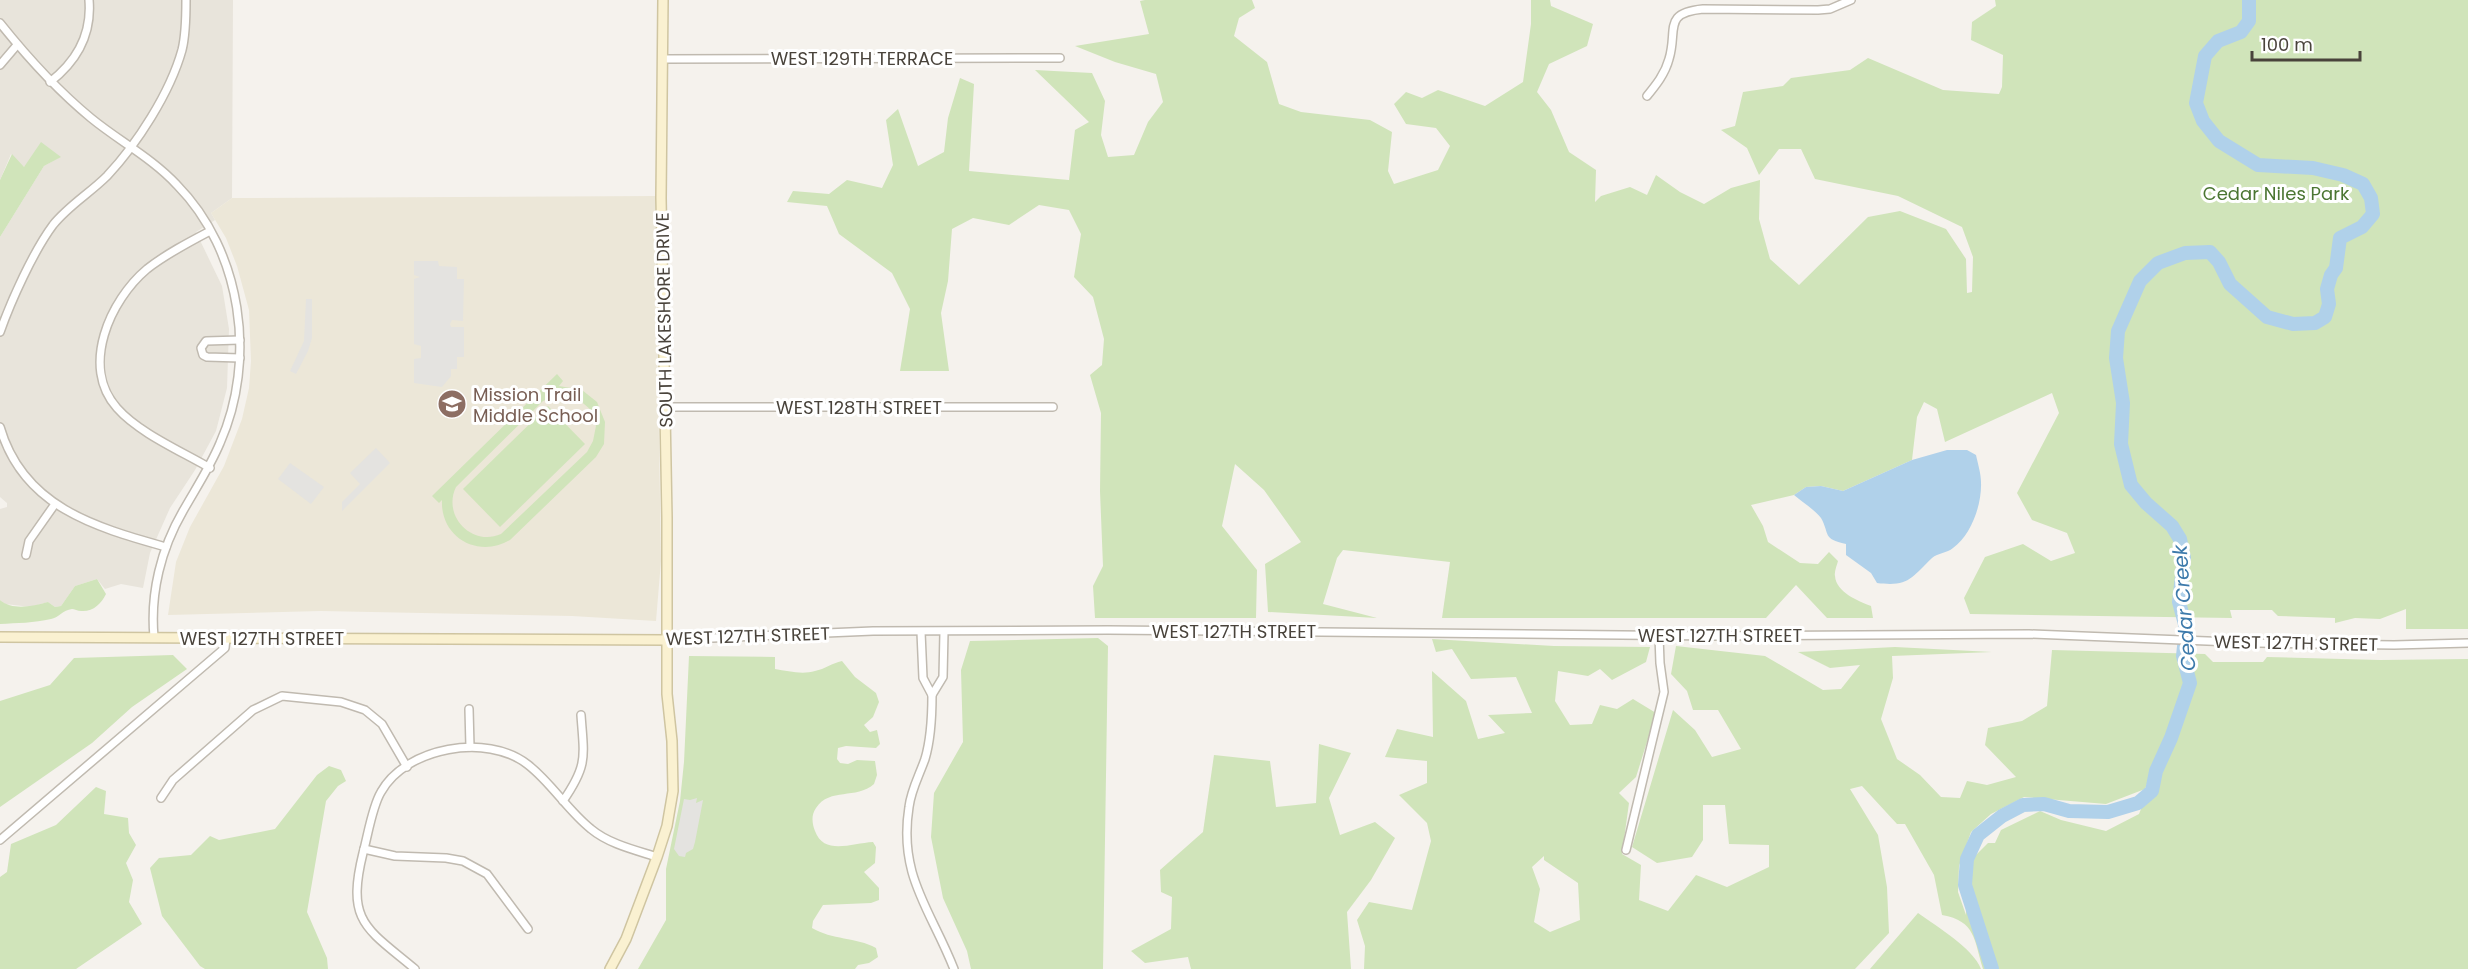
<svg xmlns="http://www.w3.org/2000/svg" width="2468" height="969" font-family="Poppins,sans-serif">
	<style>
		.residential { fill: #e8e4db }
		.education { fill: #ece7d8 }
		.green { fill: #d0e4ba; fill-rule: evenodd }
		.parking { fill: #e4e3e0 }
		.water { fill: #b0d1ea }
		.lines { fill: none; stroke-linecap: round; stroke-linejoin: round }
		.river { stroke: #b0d1ea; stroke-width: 14 }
		.street-casing { stroke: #c0bab0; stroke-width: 10 }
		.secondary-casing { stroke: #cfc5a1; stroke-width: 12 }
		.street { stroke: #fff; stroke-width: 7 }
		.secondary { stroke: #faf1d1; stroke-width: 9 }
		.labels { text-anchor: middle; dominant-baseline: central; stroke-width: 6; stroke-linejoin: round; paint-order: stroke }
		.street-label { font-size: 18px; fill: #49433b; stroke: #fff }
		.park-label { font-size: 18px; fill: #4b7632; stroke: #fff }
		.education-label { font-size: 18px; fill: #785e54; stroke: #fff; text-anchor: start }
		.water-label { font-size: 20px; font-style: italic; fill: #3d7aab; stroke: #fff }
	</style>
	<rect width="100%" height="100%" fill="#f5f2ed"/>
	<path class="residential" d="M0 0H233L232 198 211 213 215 220 196 232 222 286 229 329 227 388 216 431 195 470 170 508 150 553 143 588 121 584 105 589 97 579 75 586 61 606 55 607 48 602 31 607 5 604 0 600V509L7 507V503L0 497V237L44 166 60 157 23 167 11 154 0 180Z"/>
	<path class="education" d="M655 196 661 561 656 621 572 616 321 611 168 615 176 562 190 527 224 466 242 419 249 388 251 361 249 310 237 266 226 238 211 213 232 198Z"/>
	<g class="green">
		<path d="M1145 0H1252L1255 8 1239 18 1234 36 1267 62 1279 104 1301 112 1370 120 1392 132 1388 171 1394 184 1438 170 1450 146 1436 128 1406 124 1394 104 1406 92 1422 98 1438 90 1485 106 1523 82 1531 24V0H1550L1551 6 1593 24 1587 46 1549 64 1537 92 1551 110 1569 152 1596 170 1595 202 1601 196 1630 187 1647 195 1656 175 1680 192 1704 204 1731 188 1760 180 1759 219 1770 259 1799 285 1868 217 1900 211 1946 229 1966 259 1967 293 1972 292 1973 257 1962 227 1898 196 1815 179 1801 149H1779L1759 175 1747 148 1721 130 1735 126 1743 92 1783 86 1791 78 1850 70 1868 58 1943 90 1999 94 2002 87 2003 55 1971 40 1972 22 1996 6 1995 0H2468V629H2406V609L2380 619 2355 618 2335 623V618L2278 616 2272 610H2230L2232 618 1970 614 1964 598 1985 557 2023 544 2051 561 2075 553 2067 533 2032 520 2017 493 2059 413 2052 393 1945 442 1937 409 1924 402 1917 417 1912 460 1843 491 1821 486 1806 487 1794 495 1751 505 1763 526 1768 542 1800 563 1818 564 1829 552 1838 561C1837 565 1834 572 1835 576 1836 592 1858 601 1871 606L1873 618H1827L1796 585 1766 618H1442L1450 562 1343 550 1337 558 1323 604 1377 618 1268 612 1265 564 1301 542 1264 490 1235 464 1222 526 1257 570 1256 618H1095L1093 586 1103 566 1100 491 1101 413 1090 375 1102 365 1104 339 1093 297 1074 277 1081 234 1069 210 1039 205 1009 225 973 218 952 229 948 281 941 313 949 371H900L910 309 892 273 839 234 827 206 787 202 793 191 829 194 847 180 882 188 893 165 886 120 898 109 918 166 944 152 948 118 960 78 974 84 969 171 1069 180 1075 130 1089 122 1035 70 1092 73 1105 101 1101 135 1108 157 1134 155 1148 122 1163 102 1156 74 1115 62 1075 46 1149 34 1140 1Z"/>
		<path d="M41 142 61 157 44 166 0 237V180L12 154 24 167Z"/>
		<path d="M557 374 563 381 559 386 582 390 597 402 605 422 604 444 596 457 510 540C478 559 440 537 442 500L439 503 432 496ZM558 395 577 398 591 410 596 426 593 441 587 452 501 534C472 547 442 516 456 487L543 401Z"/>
		<path d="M548 406 585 444 500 527 463 489Z"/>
		<path d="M97 579 106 594C101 604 93 612 81 611 78 611 74 609 72 609 63 610 58 618 51 619 34 623 17 623 0 624V600C13 611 33 606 48 602L55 607 61 606 75 586Z"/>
		<path d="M1098 638 1108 646 1103 969H971L967 951 943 898 931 837 934 793 963 742 961 670 970 641Z"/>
		<path d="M1432 639 1554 646 1650 647 1646 662 1612 680 1600 669 1588 676 1558 671 1555 701 1570 725 1592 724 1600 705 1617 709 1633 699 1656 713 1636 777 1619 793 1629 803 1622 854 1641 865 1639 900 1668 911 1696 875 1727 887 1769 867V845L1729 844 1725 805H1703V840L1692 857 1657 863 1632 847 1673 710 1695 730 1712 757 1741 749 1718 710H1693L1687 691 1671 674 1676 646 1765 656 1823 690 1841 689 1860 665 1830 668 1798 652 1895 647 1992 652 1892 656 1893 678 1881 719 1897 759 1920 775 1941 797 1960 798 1967 781 1987 785 2016 777 1985 745 1988 728 2022 721 2047 706 2052 650 2205 654 2213 662H2263L2267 657 2380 660 2468 659V969H1983C1974 940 1976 921 1942 915L1934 875 1905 824H1897L1862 786 1850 789 1878 835 1887 887 1889 933 1855 969H1364L1365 946 1357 920 1369 902 1412 910 1431 841 1427 823 1399 795 1427 783V761L1385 757 1397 729 1433 737 1432 671 1466 701 1478 739 1505 733 1488 715 1532 713 1516 677 1471 679 1452 649 1436 652ZM2173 730 2139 814 2106 831 2061 820 2040 811 2001 830 1995 843H1988L1967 864 1966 915 1958 892 1959 866 1971 832 1991 814 2024 797 2106 804 2145 789 2167 732ZM1544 856V860L1578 883 1580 920 1550 932 1534 922 1540 889 1532 867Z"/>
		<path d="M173 655 187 669 132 707 92 743 0 807V701L50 685 74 658Z"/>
		<path d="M689 656 775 657V669C788 671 802 675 815 671 825 669 832 663 842 661L855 677 876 693 879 702 873 717 864 725 870 732 877 730 880 744 876 748 846 746 838 748 837 759 840 763 848 764 857 760 875 761 877 775 874 784C856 800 830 787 816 808 811 815 812 823 815 831 824 856 852 843 873 842L876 847 875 863 864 872 879 888V900L871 903 823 905 813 921 812 928C832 940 856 937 876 948L878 957 869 963 858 965 855 969H638L666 920V869L680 801 684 762Z"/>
		<path d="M1319 744 1351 753 1329 798 1340 835 1375 822 1395 838 1371 880 1347 912 1351 969H1191L1188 957 1145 963 1131 951 1171 929 1172 897 1161 892 1160 870 1203 832 1214 755 1270 761 1276 807 1316 803Z"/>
		<path d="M329 766 341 770 346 781 338 786 326 801 307 912 327 958 328 969H205L200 966 162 916 150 868 159 858 191 855 210 836 219 840 275 829 317 775Z"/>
		<path d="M96 787 106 791 104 814 128 818 129 833 136 845 126 863 133 880 129 902 142 924 76 969H0V877L7 872 11 844 56 825Z"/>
		<path d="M1918 913C1936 926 1973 948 1981 969H1870Z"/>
	</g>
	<g class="parking">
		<path d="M414 261H438L439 266 457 267V279H464L463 321 452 320 450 324 451 327H464V357H457V369H451V376L442 387 414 383V359L421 358V346L414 344V279L420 277 414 275Z"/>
		<path d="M306 299H312V338L308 351 296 374 290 371 304 341Z"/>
		<path d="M376 448 390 463 342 511V502L360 484 350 473Z"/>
		<path d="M290 463 324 487 311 504 278 479Z"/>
		<path d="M697 798 696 803 703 800 695 842 693 849 686 853 685 857 679 856 674 849 684 799 690 800Z"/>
	</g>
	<path class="water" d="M1947 450H1967L1976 455C1978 464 1981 474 1981 482 1982 505 1971 535 1953 548 1947 553 1938 553 1932 558 1911 578 1909 587 1877 583L1871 573 1846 555V544C1822 539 1830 534 1821 518 1815 510 1802 502 1794 495L1806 487 1821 486 1843 491 1912 460Z"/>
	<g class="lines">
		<path class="river" d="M1992 969 1965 885 1967 859 1978 835 2002 816 2023 805 2044 804 2069 811 2108 812 2138 803 2152 791 2156 771 2171 738 2190 683 2183 656 2186 628 2179 602 2184 558 2180 539 2172 526 2146 503 2131 485 2121 444 2123 403 2116 358 2118 331 2140 281 2158 263 2185 253 2210 252 2219 262 2230 284 2267 317 2293 324 2315 323 2325 317 2329 304 2327 289 2331 275 2336 268 2340 238 2362 227 2373 214 2371 198 2363 184 2343 175 2313 168 2258 165 2219 141 2203 121 2196 103 2205 56 2218 41 2241 32 2249 21V0"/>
		<g class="street-casing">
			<g id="street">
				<path d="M0 23C28 58 57 90 91 118 119 141 152 158 177 185 242 251 257 360 220 443 210 467 196 488 183 511 161 549 150 593 154 637"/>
				<path d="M663 59 1060 58"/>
				<path d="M0 65 17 45"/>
				<path d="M50 82C77 61 92 35 89 0"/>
				<path d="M1647 96C1656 85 1665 74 1669 59 1678 30 1662 13 1703 9L1818 10 1830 9 1851 0"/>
				<path d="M0 332C11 301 33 252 53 225 68 206 90 193 107 176 137 144 170 93 182 50 186 34 186 16 186 0"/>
				<path d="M240 358 207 357 203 355 201 348 206 341 240 340"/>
				<path d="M665 407H1053"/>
				<path d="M0 427C23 507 95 527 166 547"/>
				<path d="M210 468C181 451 139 433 117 408 80 367 110 300 147 269 166 254 189 242 210 231"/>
				<path d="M26 555 29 541 55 504"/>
				<path d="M921 632 923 678 932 695 943 677 944 632"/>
				<path d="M667 640 873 631 1108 630 1718 636 2029 634 2257 643 2394 645 2468 643"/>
				<path d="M932 695C932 717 931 739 925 759 919 776 911 790 909 807 898 876 931 910 954 969"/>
				<path d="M469 709 470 747"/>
				<path d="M161 798 173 780 253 710 282 696 341 702 365 710 382 724 407 767"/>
				<path d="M563 801C588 765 584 757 581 715"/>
				<path d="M0 840 225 648 226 638"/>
				<path d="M364 849 395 856 446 858 463 861 487 874 528 929"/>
				<path d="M1626 850 1664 692 1660 663 1659 636"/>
				<path d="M415 969C366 928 346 922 363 853 368 835 372 807 381 792 406 747 487 733 527 764 551 782 567 810 591 829 609 844 635 850 657 857"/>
			</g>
		</g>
		<g class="secondary-casing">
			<g id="secondary">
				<path d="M0 637 667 640"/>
				<path d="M610 969 626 939 657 857 667 826 673 791 672 741 667 694V518L661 198 663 0"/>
			</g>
		</g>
		<use href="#street" class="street"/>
		<use href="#secondary" class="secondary"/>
	</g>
	<defs>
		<g id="school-disc" transform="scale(1.5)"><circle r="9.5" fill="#8d6e63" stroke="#fff"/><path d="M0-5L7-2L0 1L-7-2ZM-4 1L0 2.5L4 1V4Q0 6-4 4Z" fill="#fff"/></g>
	</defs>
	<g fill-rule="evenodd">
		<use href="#school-disc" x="452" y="404"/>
	</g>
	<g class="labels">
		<g class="street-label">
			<text x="862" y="58">WEST 129TH TERRACE</text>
			<text transform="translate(664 320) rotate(-91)">SOUTH LAKESHORE DRIVE</text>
			<text x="859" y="407">WEST 128TH STREET</text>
			<text x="1234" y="631">WEST 127TH STREET</text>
			<text x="1720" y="635">WEST 127TH STREET</text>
			<text transform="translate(748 636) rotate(-2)">WEST 127TH STREET</text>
			<text x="262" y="638">WEST 127TH STREET</text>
			<text transform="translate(2296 643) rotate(1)">WEST 127TH STREET</text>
		</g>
		<g class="park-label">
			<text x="2276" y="193">Cedar Niles Park</text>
		</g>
		<g class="education-label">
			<text x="473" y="394">Mission Trail<tspan x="473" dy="21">Middle School</tspan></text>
		</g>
		<g class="water-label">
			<text transform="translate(2184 608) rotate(-94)">Cedar Creek</text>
		</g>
	</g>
	<path d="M2252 51v9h108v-9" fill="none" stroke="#49433b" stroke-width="3"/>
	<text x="2261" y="51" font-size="18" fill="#49433b" stroke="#ffffff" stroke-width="4.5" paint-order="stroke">100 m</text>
</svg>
